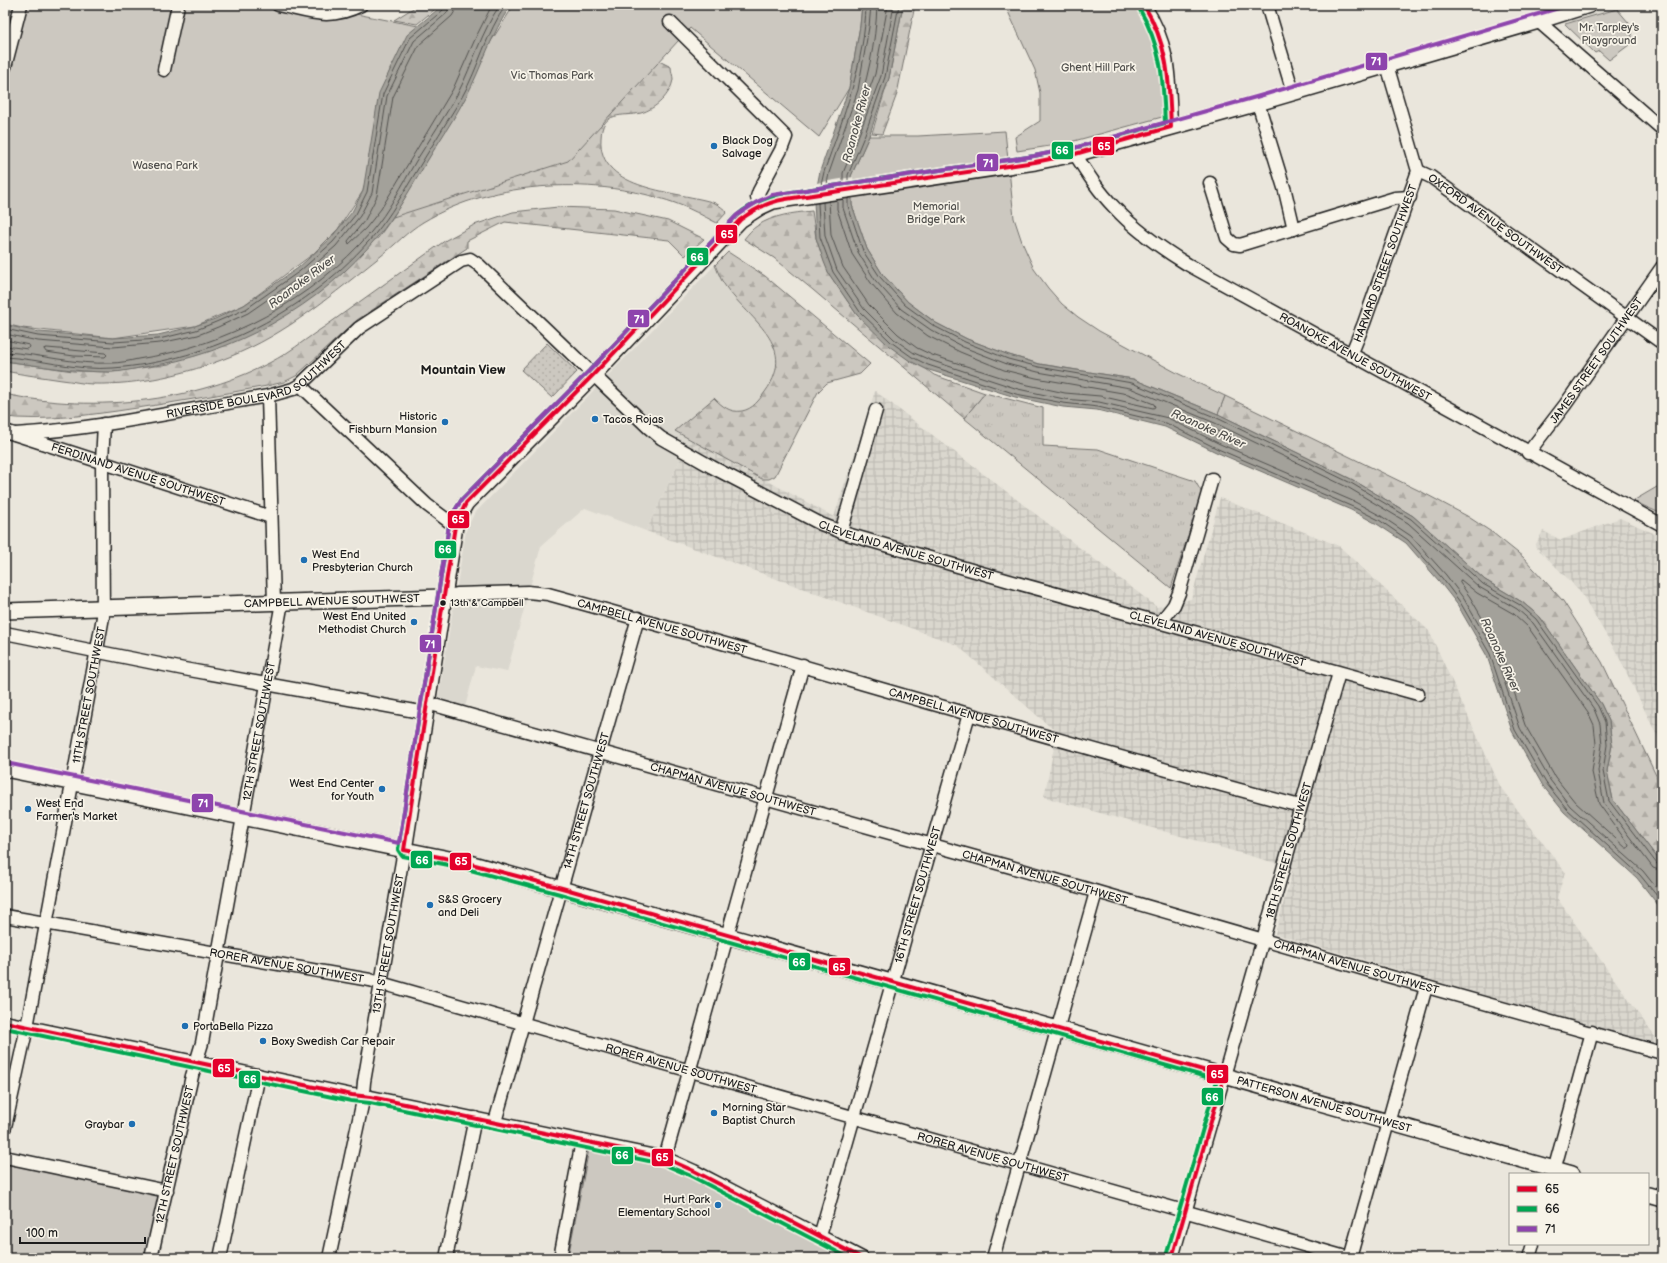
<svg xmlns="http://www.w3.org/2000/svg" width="1667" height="1263" font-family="'Balsamiq Sans',sans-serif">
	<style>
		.built { fill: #dad7ce }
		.industrial { fill: url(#industrial-grid) }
		.grass { fill: url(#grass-tufts); stroke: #74726e }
		.forest { fill: url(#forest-firs); stroke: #74726e }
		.park { fill: #ccc8c0; stroke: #74726e }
		.garden { fill: url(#garden-dots); stroke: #74726e }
		.water { fill: #a3a19a; stroke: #6d6c68 }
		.pier { fill: #eae6dc }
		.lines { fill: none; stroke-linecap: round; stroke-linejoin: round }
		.shore { stroke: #52514e; stroke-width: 1 }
		.minor-casing { stroke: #1c1c1c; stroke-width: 15 }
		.major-casing { stroke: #1c1c1c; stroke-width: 18 }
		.minor { stroke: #f7f3e8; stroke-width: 12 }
		.major { stroke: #f7f3e8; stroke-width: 15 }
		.bus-1-casing { stroke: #f7f3e8; stroke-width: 7 }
		.bus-2-casing { stroke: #f7f3e8; stroke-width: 7 }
		.bus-3-casing { stroke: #f7f3e8; stroke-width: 7 }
		.bus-1 { stroke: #e4002b; stroke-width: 4 }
		.bus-2 { stroke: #00a651; stroke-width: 4 }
		.bus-3 { stroke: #8e44ad; stroke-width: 4 }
		.poi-dot { fill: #1f6fb2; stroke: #f7f3e8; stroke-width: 1.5 }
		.bus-dot { fill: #1c1c1c; stroke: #f7f3e8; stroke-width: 1.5 }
		.labels { text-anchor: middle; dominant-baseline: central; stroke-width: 3.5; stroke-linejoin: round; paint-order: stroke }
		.bus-label { font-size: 10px; fill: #1c1c1c; stroke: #f7f3e8; text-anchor: start }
		.park-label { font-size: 11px; fill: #51504d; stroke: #f7f3e8 }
		.poi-label { font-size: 11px; fill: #1c1c1c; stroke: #f7f3e8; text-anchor: start }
		.street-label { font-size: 11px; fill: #1c1c1c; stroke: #f7f3e8 }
		.water-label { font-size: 12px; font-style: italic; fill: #52514e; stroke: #f7f3e8 }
		.quarter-label { font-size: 13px; font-weight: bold; fill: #1c1c1c; stroke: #f7f3e8 }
		.line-badge { stroke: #f7f3e8; stroke-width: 1.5 }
		.badge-label { font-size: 11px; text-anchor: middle; font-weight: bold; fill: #fff }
	</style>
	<defs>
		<pattern id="industrial-grid" width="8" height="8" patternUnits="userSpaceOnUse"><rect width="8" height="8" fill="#dad7ce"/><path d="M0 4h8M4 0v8" fill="none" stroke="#bab8b0"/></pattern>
		<pattern id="grass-tufts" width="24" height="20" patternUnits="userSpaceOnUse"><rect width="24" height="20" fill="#ccc8c0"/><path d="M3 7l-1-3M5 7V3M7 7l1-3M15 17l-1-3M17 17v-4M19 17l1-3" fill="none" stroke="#afaba4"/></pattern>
		<pattern id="forest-firs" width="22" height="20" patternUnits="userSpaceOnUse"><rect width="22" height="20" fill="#ccc8c0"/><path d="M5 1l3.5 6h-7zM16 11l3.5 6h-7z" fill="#afaba4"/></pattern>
		<pattern id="garden-dots" width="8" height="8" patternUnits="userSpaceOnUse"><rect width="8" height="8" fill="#ccc8c0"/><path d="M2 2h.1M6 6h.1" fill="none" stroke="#afaba4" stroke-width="1.8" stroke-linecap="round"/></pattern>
	</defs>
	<rect width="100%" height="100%" fill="#eae6dc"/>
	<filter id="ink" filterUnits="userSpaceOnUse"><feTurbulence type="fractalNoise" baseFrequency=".025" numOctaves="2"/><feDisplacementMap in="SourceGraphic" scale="8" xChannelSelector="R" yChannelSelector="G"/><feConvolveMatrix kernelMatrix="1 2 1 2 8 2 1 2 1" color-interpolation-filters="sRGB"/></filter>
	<g filter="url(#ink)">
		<g class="built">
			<path d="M1565 5H1629L1571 22Z"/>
			<path d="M715 265 721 279 738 301 757 321 772 343 777 362 772 382 756 403 747 410 735 412 723 407 676 431 690 439 646 531 585 508 541 546 507 672 476 666 465 707 438 699 466 531 474 514Z"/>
		</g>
		<g class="industrial">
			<path d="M875 391 1157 607 1191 599 1220 498 1339 546 1429 631 1501 788 1565 872 1557 898 1662 1047 1275 934 1293 868 1044 797 1057 733 957 645 646 531 690 439 834 517Z"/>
			<path d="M1620 518 1662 537V746L1618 655 1580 591 1535 546 1543 531 1561 540Z"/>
		</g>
		<path class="grass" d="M985 393 1043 408V446L1098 449 1195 481 1202 493 1171 588 964 418Z"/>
		<g class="forest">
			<path d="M418 5H440L417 24 394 20Z"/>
			<path d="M903 5H915L897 94 882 134 872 133 889 78Z"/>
			<path d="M657 60 671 67C671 71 673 76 673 79 671 95 655 109 641 113 622 117 602 110 601 138 597 192 680 191 715 203 719 205 724 209 727 212L717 223C703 216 690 208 675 203 598 176 494 179 423 222 408 231 395 245 381 256 334 293 286 335 229 357 187 374 139 385 93 384 83 384 73 381 62 380 43 377 24 375 5 371V361L73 371 112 372 169 364 378 238 393 217 418 195Z"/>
			<path d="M558 207 614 209 668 221 704 239 685 256 669 240 505 222 467 241V248L357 320 296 376 284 382 267 386C217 395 167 404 117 411 81 416 42 421 5 417V394C94 414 206 402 285 354 299 345 313 334 327 325 367 297 406 268 446 240L474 225 513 212Z"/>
			<path d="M812 211 816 238 829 274 857 315 910 361 926 369 934 375 985 393 964 418 813 290 774 258 744 239C748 234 752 229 757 226 773 215 793 213 812 211Z"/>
			<path d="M728 252 765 276 870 364 860 374 827 383 818 392 775 476 769 479H762L675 431 714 398C722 406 730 413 742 411 753 409 759 400 765 392 802 342 741 316 721 279 719 275 717 269 715 265Z"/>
			<path d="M1225 396 1422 492 1467 516 1493 533 1523 557 1563 601 1602 662 1662 788V864L1613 800 1607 771 1612 745 1609 721 1601 704 1540 617 1522 602 1485 580 1413 516 1353 480 1218 414Z"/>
		</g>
		<g class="park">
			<path d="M5 5H310L418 26 390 69 363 191 338 229 313 254 244 305 195 326 113 338 22 328 5 324Z"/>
			<path d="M514 5H862L860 26 849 88 819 137 690 28 568 161 393 217 466 96 490 43Z"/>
			<path d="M1005 5H1136C1162 35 1167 80 1162 117L1063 144 1017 151 1015 137 1040 121V93L1035 70Z"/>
			<path d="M1617 9 1629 23 1633 42 1609 60 1599 51 1595 53 1565 24Z"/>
			<path d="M1005 131 1014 218 1022 242 1034 269 1048 288 1062 304 1078 317 1099 331 1179 374 1225 396 1218 414 1133 379 1040 364 1009 355 967 339 936 323 908 302 883 275 867 249 852 205 851 176 869 136H918Z"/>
			<path d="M1662 484V514L1633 501Z"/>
			<path d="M589 1149 665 1158 835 1244 828 1258H568Z"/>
			<path d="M5 1157 167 1191 151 1258H5Z"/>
		</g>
		<path class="garden" d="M547 343 577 372 552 398 521 370Z"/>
		<g class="water">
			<path d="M443 5H511C491 34 482 67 466 97 453 121 437 144 423 168 409 191 396 215 378 236 321 306 233 355 144 367 133 369 122 372 110 372 75 372 40 366 5 361V325L39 332 113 338 158 335 195 326 215 319 244 305 298 268 330 239 352 212 363 191 379 93 407 35Z"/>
			<path d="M862 5H903L889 78 869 136 851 176 852 205 867 249 883 275 908 302 936 323 967 339 1009 355 1039 364 1133 379 1218 414 1353 480 1413 516 1485 580 1522 602 1540 617 1601 704 1609 721 1612 745 1607 771 1613 800 1662 864V910L1637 878 1564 812 1543 786 1512 731 1487 656 1457 604 1439 581 1406 543 1377 524 1351 510 1216 452 1165 427 1097 410 1063 407 1015 397 926 369 910 361 889 346 857 315 829 274 824 262 816 238 814 202 820 171 849 88 860 26Z"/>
		</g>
		<path class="pier" d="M853 177 854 198 812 204 816 183Z"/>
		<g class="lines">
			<g class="shore">
				<path d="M456 5 455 11 452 16 419 45 393 97 377 196 365 220 348 241 349 244 366 228 381 209 453 89 476 37 492 5"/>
				<path d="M877 5C876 43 867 83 854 119L856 122 858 120 875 74 888 5"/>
				<path d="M848 181V175L865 134 885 77 899 5"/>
				<path d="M843 182V173L860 132 881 76 894 5"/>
				<path d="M827 184 829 173 858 90 869 27 871 5"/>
				<path d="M821 185 824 172C843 118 865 63 866 5"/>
				<path d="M848 198V206L863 251 880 277 905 305 934 326 965 342 1008 359 1039 367 1132 383 1217 418 1351 483 1411 519 1483 584 1520 605 1536 619 1598 706 1605 722 1607 745 1603 771 1609 801 1657 864 1662 866"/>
				<path d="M843 199V208L858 252 875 280 901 309 931 330 963 347 1007 364 1038 372 1130 388 1215 423 1349 488 1408 523 1479 587 1517 609 1533 623 1594 709 1600 724 1602 745 1598 771 1604 803 1653 868 1662 871"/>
				<path d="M829 201 831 235 843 267 869 305 898 334 917 348 932 355 1019 383 1065 393 1100 396 1153 408 1155 407 1154 404 1128 394 1036 378 1004 370 960 352 928 336 897 313 871 283 852 254 837 209V200"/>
				<path d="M823 202 825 236 837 270 864 309 894 339 914 353 930 360 1018 389 1064 399 1099 402 1168 418 1220 444 1355 502 1381 516 1411 536 1446 575 1464 599 1494 651 1520 728 1550 780 1570 806 1643 871 1662 895"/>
				<path d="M818 203 820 237 833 272 860 312 891 342 912 357 928 365 1016 394 1063 403 1098 407 1166 423 1218 449 1353 507 1379 520 1408 540 1442 578 1460 602 1490 654 1515 730 1546 783 1567 809 1640 875 1662 902"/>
				<path d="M5 329 38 336 113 342 159 339 196 330 216 322 246 309 300 271 333 242 356 214 367 192 383 94 410 38 443 10 445 5"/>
				<path d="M5 334 38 341 113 347 160 343 198 335 218 327 248 313 303 275 336 246 360 216 372 193 387 96 414 41 447 13 450 5"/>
				<path d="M5 340 29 345 30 347 28 349 5 346"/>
				<path d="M47 348 105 353 107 355 105 357 74 356 46 352 44 349Z"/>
				<path d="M5 352C41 354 75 365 111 363 120 363 129 361 138 359 227 346 312 300 371 232 389 211 402 185 416 161 430 139 445 116 458 93 473 64 481 32 500 5"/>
				<path d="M5 357C41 359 76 371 113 368 212 361 311 310 375 234 391 215 403 193 416 172 431 147 447 122 462 97 479 67 486 33 506 5"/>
				<path d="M1204 425 1241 442 1242 445 1240 446 1202 429 1201 426Z"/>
				<path d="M1461 580 1477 593 1514 614 1528 627 1588 712 1594 725 1596 744 1592 772 1599 804 1629 845 1628 848H1626L1575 802 1555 777 1525 725 1500 649 1470 597 1460 583Z"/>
			</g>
			<g class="minor-casing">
				<g id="minor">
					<path d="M278 5C311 12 329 21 361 5"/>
					<path d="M1144 5C1171 46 1169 80 1171 127"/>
					<path d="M1267 5 1293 92"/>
					<path d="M1538 21 1662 129"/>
					<path d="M670 22 786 137 781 150 759 191 757 197 760 207"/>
					<path d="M5 67 21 5"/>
					<path d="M164 70 178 5"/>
					<path d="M1258 103 1285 191 1294 229"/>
					<path id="s1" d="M1075 154C1087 173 1099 192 1115 208 1136 231 1161 248 1187 264L1662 525"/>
					<path id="s2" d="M1418 171 1431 177 1662 343"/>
					<path d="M1210 183 1227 238 1234 244 1240 245 1395 198 1410 197"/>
					<path id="s3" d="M1351 355 1364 323 1418 171 1387 65"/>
					<path d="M300 385 427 505 455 526"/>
					<path d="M268 396 274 603"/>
					<path id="s4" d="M5 431 271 517"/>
					<path id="s5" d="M15 434C100 429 184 410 268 396L293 389 300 385 359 328 461 261 470 259 479 265 649 428 661 438 712 467 821 524 847 534 1006 580 1418 694"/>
					<path id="s6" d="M1528 453 1565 405 1662 267"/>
					<path d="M841 532 876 410"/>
					<path id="s7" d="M443 597 457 594 528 592 548 594C799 663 1048 740 1300 806"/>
					<path d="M1160 623 1174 605 1179 593 1212 479"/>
					<path d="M5 633 184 669 426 713"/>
					<path id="s8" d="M427 703 1011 867 1388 976 1662 1053"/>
					<path id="s9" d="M5 916 370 980 1349 1258"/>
					<path d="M5 1022 352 1095 371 1097 665 1158 694 1171 862 1258"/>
					<path id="s10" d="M495 1122 638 618"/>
					<path id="s11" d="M5 1127 27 1027 103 617 102 461 104 424"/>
					<path d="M5 1157 167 1191"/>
					<path d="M665 1158 803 665"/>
					<path d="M1553 1174 1592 1032"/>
					<path id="s12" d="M820 1236 969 714"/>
					<path id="s13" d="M151 1258 192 1076 202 1043 282 602"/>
					<path d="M220 1258 259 1075"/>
					<path id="s14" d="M329 1258 362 1105 364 1082 404 850"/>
					<path d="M446 1258 475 1118"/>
					<path d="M560 1258 582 1141"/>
					<path d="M993 1258 1096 892"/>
					<path id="s15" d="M1172 1258 1339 673"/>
					<path d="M1350 1258 1426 987"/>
					<path d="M1529 1258 1533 1244"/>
				</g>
			</g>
			<g class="major-casing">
				<g id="major">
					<path id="s16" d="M5 611 443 597"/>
					<path id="s17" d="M5 769 469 863 1572 1174"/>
					<path d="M404 850 455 526 460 513 466 503 593 375 740 220 760 207 773 201 1035 162 1075 154 1258 103 1538 21 1589 5"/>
					<path d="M1648 1195 1662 1199"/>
				</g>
			</g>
			<use href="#minor" class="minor"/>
			<use href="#major" class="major"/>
			<g class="bus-1-casing">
				<g id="bus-1">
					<path d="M1144 5C1169 47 1169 80 1171 127L1075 154 1035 162 786 199C768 202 754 209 740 220L593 375 466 503 455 526 404 850 460 861 562 888 1224 1076 1172 1258"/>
					<path d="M5 1022 352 1095 371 1097 665 1158 694 1171 862 1258"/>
				</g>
			</g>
			<g class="bus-2-casing">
				<g id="bus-2">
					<path d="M1139 8C1162 48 1163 78 1165 123L1074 148 1034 156 785 193C766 197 750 204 736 216L589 371 462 499 455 510 449 525 398 850 402 856 459 867 560 894 1217 1080 1166 1256"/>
					<path d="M5 1028 351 1101 370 1103 663 1164 691 1176 849 1258"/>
				</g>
			</g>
			<g class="bus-3-casing">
				<path id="bus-3" d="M6 763 399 843 449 525 455 510 462 499 589 371 737 215 757 202 772 195 1034 156 1074 148 1256 97 1569 5"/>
			</g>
			<use href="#bus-1" class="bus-1"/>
			<use href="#bus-2" class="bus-2"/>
			<use href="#bus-3" class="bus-3"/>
		</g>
	</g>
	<g class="poi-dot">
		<circle cx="714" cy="146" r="4"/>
		<circle cx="595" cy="419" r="4"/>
		<circle cx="445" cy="422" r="4"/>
		<circle cx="304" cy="560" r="4"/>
		<circle cx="414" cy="622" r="4"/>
		<circle cx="382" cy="789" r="4"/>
		<circle cx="28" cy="809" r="4"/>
		<circle cx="430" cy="905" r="4"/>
		<circle cx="185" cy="1026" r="4"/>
		<circle cx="263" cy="1041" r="4"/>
		<circle cx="714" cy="1113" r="4"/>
		<circle cx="132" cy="1124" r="4"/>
		<circle cx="718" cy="1205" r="4"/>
	</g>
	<circle class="bus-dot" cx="443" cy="603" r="3.5"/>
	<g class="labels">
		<g class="bus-label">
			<text x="450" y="603">13th &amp; Campbell</text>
		</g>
		<g class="park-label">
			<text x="1609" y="27">Mr. Tarpley's<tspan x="1609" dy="13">Playground</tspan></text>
			<text x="1098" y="67">Ghent Hill Park</text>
			<text x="552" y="75">Vic Thomas Park</text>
			<text x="165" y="165">Wasena Park</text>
			<text x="936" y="206">Memorial<tspan x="936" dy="13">Bridge Park</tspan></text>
		</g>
		<g class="poi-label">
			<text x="722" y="140">Black Dog<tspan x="722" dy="13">Salvage</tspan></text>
			<text x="437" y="416" text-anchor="end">Historic<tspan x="437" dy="13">Fishburn Mansion</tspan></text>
			<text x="603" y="419">Tacos Rojas</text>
			<text x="312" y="554">West End<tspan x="312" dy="13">Presbyterian Church</tspan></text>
			<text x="406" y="616" text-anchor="end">West End United<tspan x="406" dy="13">Methodist Church</tspan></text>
			<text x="374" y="783" text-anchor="end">West End Center<tspan x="374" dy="13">for Youth</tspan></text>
			<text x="36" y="803">West End<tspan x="36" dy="13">Farmer's Market</tspan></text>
			<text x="438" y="899">S&amp;S Grocery<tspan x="438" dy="13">and Deli</tspan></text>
			<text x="193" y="1026">PortaBella Pizza</text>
			<text x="271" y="1041">Boxy Swedish Car Repair</text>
			<text x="722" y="1107">Morning Star<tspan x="722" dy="13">Baptist Church</tspan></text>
			<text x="124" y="1124" text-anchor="end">Graybar</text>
			<text x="710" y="1199" text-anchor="end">Hurt Park<tspan x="710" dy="13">Elementary School</tspan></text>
		</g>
		<g class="street-label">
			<text stroke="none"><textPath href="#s2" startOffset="94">OXFORD AVENUE SOUTHWEST</textPath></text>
			<text stroke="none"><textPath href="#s3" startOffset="98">HARVARD STREET SOUTHWEST</textPath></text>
			<text stroke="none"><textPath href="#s1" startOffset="351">ROANOKE AVENUE SOUTHWEST</textPath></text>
			<text stroke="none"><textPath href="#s6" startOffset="115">JAMES STREET SOUTHWEST</textPath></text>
			<text stroke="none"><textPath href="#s5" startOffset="252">RIVERSIDE BOULEVARD SOUTHWEST</textPath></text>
			<text stroke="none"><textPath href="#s4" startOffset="140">FERDINAND AVENUE SOUTHWEST</textPath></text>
			<text stroke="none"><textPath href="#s5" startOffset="1036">CLEVELAND AVENUE SOUTHWEST</textPath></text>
			<text stroke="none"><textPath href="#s16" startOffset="327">CAMPBELL AVENUE SOUTHWEST</textPath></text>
			<text stroke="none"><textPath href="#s7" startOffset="224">CAMPBELL AVENUE SOUTHWEST</textPath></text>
			<text stroke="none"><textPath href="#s5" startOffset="1360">CLEVELAND AVENUE SOUTHWEST</textPath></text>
			<text stroke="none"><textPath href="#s11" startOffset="440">11TH STREET SOUTHWEST</textPath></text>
			<text stroke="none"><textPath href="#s7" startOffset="548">CAMPBELL AVENUE SOUTHWEST</textPath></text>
			<text stroke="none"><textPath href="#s13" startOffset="538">12TH STREET SOUTHWEST</textPath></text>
			<text stroke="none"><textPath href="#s8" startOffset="318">CHAPMAN AVENUE SOUTHWEST</textPath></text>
			<text stroke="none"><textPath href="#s10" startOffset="334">14TH STREET SOUTHWEST</textPath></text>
			<text stroke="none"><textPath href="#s15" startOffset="424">18TH STREET SOUTHWEST</textPath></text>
			<text stroke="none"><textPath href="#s8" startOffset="642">CHAPMAN AVENUE SOUTHWEST</textPath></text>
			<text stroke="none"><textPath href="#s12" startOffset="355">16TH STREET SOUTHWEST</textPath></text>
			<text stroke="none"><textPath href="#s14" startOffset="320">13TH STREET SOUTHWEST</textPath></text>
			<text stroke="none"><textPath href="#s9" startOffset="286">RORER AVENUE SOUTHWEST</textPath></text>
			<text stroke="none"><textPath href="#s8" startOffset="966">CHAPMAN AVENUE SOUTHWEST</textPath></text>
			<text stroke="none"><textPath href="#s9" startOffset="694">RORER AVENUE SOUTHWEST</textPath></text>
			<text stroke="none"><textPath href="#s17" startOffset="1362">PATTERSON AVENUE SOUTHWEST</textPath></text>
			<text stroke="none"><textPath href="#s13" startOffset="106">12TH STREET SOUTHWEST</textPath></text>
			<text stroke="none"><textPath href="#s9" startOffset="1018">RORER AVENUE SOUTHWEST</textPath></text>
		</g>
		<g class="water-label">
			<text transform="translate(857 124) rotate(-75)">Roanoke River</text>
			<text transform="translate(302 282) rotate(-37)">Roanoke River</text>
			<text transform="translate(1208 429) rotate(24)">Roanoke River</text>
			<text transform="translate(1500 655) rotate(66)">Roanoke River</text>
		</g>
		<g class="quarter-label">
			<text x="463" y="370">Mountain View</text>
		</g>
	</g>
	<g class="line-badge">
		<rect x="1365" y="52" width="23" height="19" rx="4" fill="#8e44ad"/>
		<rect x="1092" y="136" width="23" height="20" rx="4" fill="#e4002b"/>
		<rect x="1051" y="141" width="23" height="19" rx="4" fill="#00a651"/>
		<rect x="976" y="153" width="23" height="19" rx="4" fill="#8e44ad"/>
		<rect x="715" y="224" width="23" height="20" rx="4" fill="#e4002b"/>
		<rect x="686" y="247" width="23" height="19" rx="4" fill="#00a651"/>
		<rect x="627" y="309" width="23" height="19" rx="4" fill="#8e44ad"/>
		<rect x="447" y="510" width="23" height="19" rx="4" fill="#e4002b"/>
		<rect x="434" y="540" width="23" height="19" rx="4" fill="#00a651"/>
		<rect x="419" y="634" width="23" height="19" rx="4" fill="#8e44ad"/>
		<rect x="191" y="793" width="23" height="20" rx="4" fill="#8e44ad"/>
		<rect x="410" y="850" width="23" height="19" rx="4" fill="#00a651"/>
		<rect x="449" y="852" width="23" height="19" rx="4" fill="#e4002b"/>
		<rect x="788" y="952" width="23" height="19" rx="4" fill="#00a651"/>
		<rect x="828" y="957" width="23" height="19" rx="4" fill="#e4002b"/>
		<rect x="212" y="1058" width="23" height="20" rx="4" fill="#e4002b"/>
		<rect x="1206" y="1064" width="23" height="20" rx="4" fill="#e4002b"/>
		<rect x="238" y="1070" width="23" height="19" rx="4" fill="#00a651"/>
		<rect x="1201" y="1087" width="23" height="19" rx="4" fill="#00a651"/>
		<rect x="611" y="1146" width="23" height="19" rx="4" fill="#00a651"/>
		<rect x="651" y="1148" width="23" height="19" rx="4" fill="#e4002b"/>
	</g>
	<g class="badge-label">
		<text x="1376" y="65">71</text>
		<text x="1104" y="150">65</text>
		<text x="1062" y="154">66</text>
		<text x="988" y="167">71</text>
		<text x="727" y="238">65</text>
		<text x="697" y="261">66</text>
		<text x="639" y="323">71</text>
		<text x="458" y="523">65</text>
		<text x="445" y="553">66</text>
		<text x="430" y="648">71</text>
		<text x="203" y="807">71</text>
		<text x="422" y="864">66</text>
		<text x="461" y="865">65</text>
		<text x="799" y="966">66</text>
		<text x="839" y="971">65</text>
		<text x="224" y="1072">65</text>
		<text x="1217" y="1078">65</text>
		<text x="250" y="1083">66</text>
		<text x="1212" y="1101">66</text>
		<text x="622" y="1159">66</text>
		<text x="662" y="1161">65</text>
	</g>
	<rect width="1667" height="1263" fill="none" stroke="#f7f3e8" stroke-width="20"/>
	<rect x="10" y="10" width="1647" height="1243" fill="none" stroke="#1c1c1c" stroke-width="1.5" filter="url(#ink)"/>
	<rect x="1509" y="1173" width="140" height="72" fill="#f7f3e8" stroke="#9f9d96"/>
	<rect x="1517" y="1186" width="20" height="6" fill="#e4002b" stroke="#9f9d96"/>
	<text x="1545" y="1193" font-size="12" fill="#1c1c1c">65</text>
	<rect x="1517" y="1206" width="20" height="6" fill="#00a651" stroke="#9f9d96"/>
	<text x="1545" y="1213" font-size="12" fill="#1c1c1c">66</text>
	<rect x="1517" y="1226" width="20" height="6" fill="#8e44ad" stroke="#9f9d96"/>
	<text x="1545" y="1233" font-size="12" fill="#1c1c1c">71</text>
	<path d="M20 1237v6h125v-6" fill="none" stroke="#1c1c1c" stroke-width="2"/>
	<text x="26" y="1237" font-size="12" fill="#1c1c1c" stroke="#f7f3e8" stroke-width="3" paint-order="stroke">100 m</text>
</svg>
